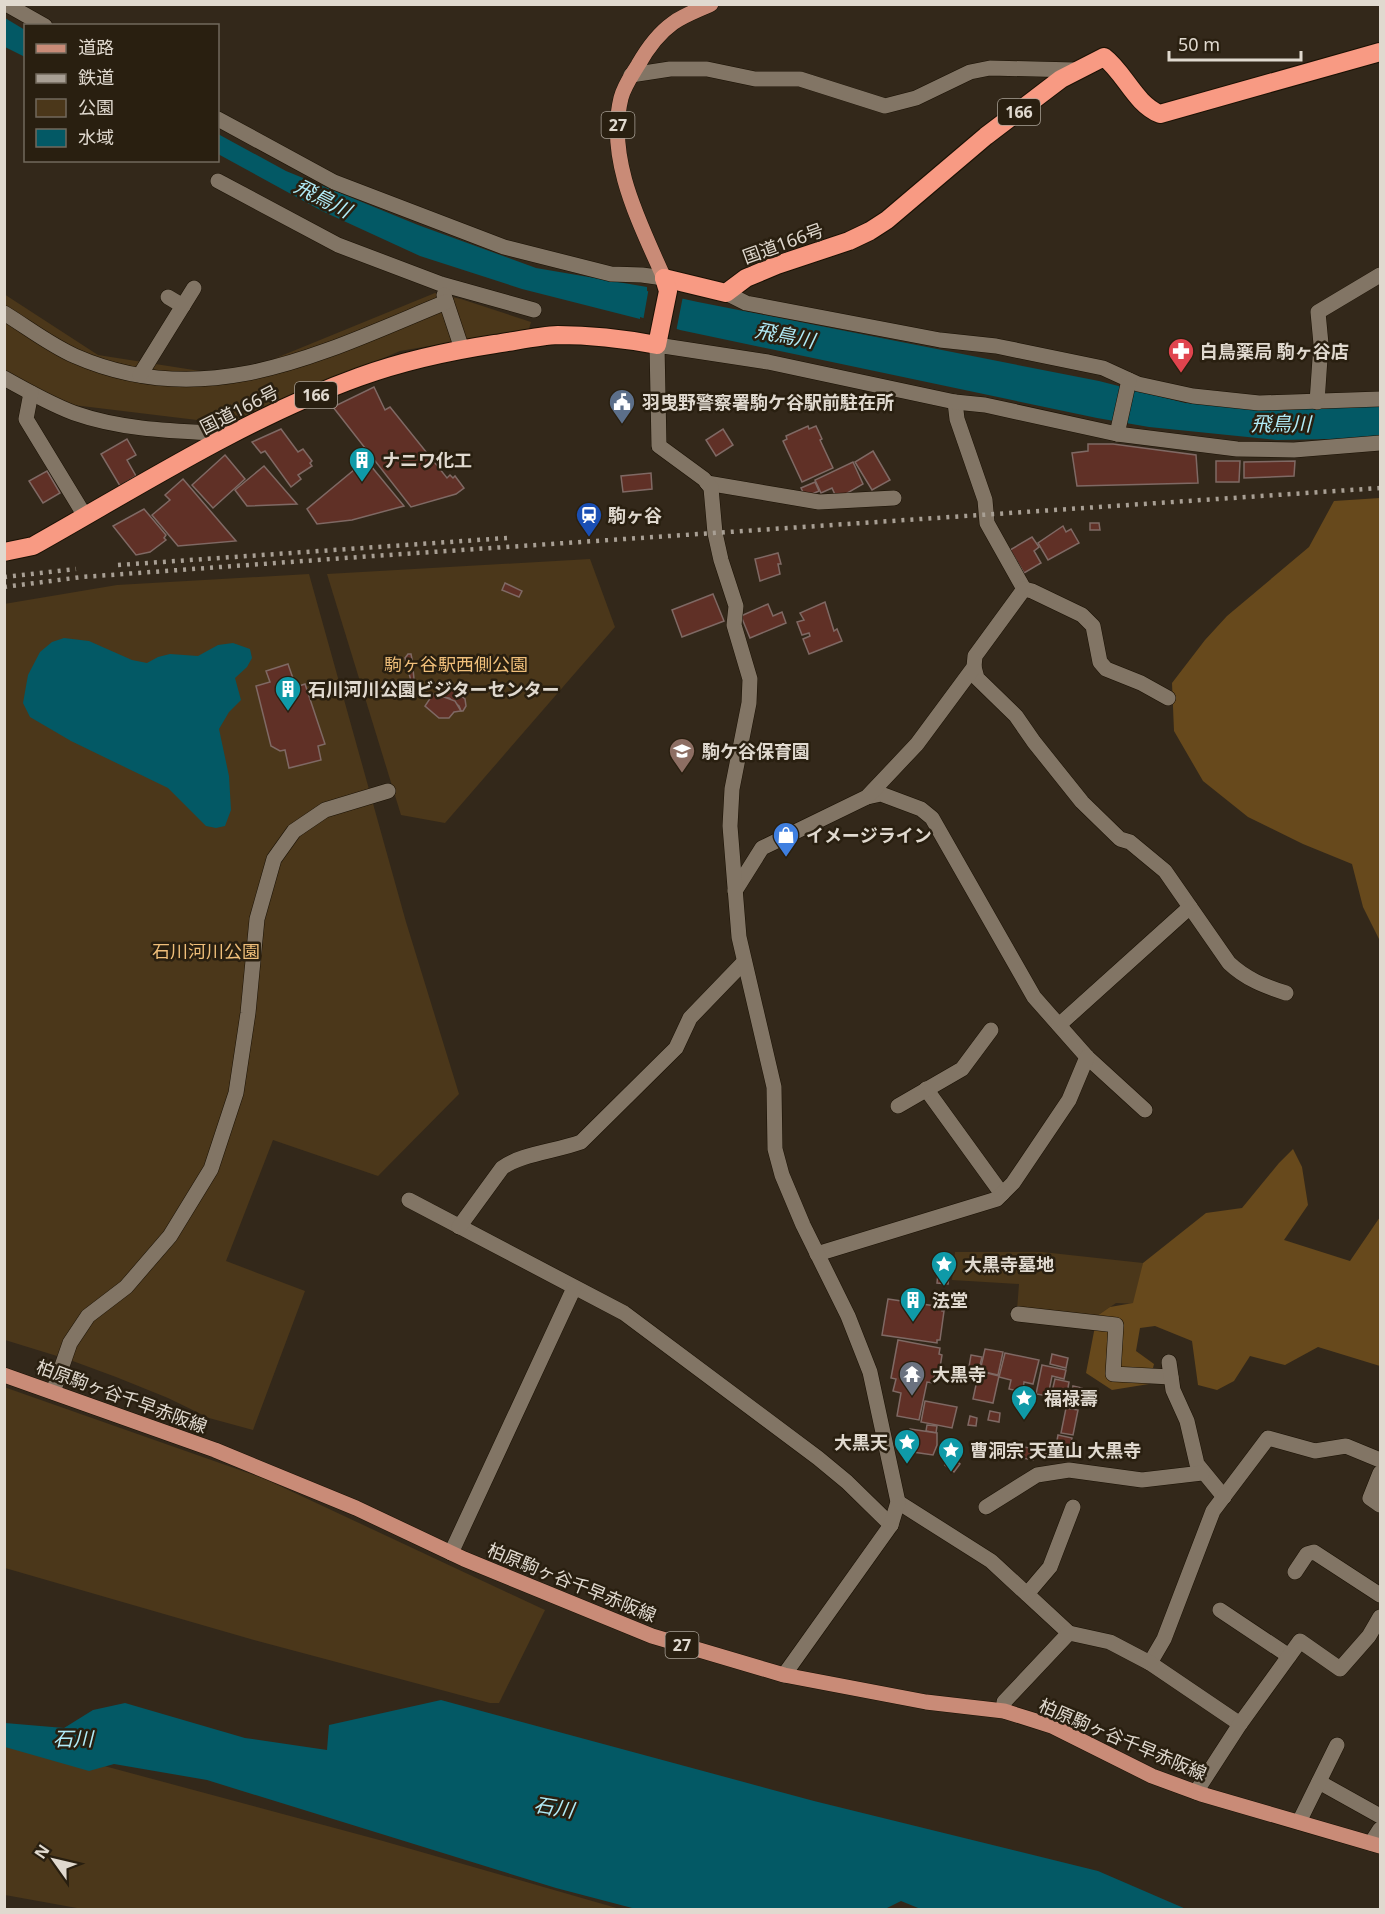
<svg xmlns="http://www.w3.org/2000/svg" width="1385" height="1914" font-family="'Noto Sans','Noto Sans JP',sans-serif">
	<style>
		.green { fill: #4b371a }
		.forest { fill: #67491c }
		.water { fill: #035965 }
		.pier { fill: #33281a }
		.building { fill: #603026; stroke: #7f6964; stroke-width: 1.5 }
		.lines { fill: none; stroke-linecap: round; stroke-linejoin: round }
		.street-casing { stroke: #1a1104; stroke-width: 16 }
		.primary-casing { stroke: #1a1104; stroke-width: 16 }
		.highway-casing { stroke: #1a1104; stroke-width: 20 }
		.street { stroke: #827565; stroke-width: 15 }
		.primary { stroke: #c98b77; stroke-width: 15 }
		.highway { stroke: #f89a83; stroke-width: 18 }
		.rail { stroke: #a89f94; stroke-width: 4.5; stroke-dasharray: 3 6; stroke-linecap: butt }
		.labels { text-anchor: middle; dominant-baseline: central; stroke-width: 5; stroke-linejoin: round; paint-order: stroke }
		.shield { fill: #291f10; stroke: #a9a196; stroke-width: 1.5 }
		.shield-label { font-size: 16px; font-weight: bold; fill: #e0d9cf }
		.street-label { font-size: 18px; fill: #e0d9cf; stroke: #291f10 }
		.poi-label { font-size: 18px; font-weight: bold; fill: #e0d9cf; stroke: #291f10; text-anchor: start }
		.park-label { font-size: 18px; fill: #f0bf7a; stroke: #291f10 }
		.water-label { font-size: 20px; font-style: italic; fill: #b1ecf8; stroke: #291f10 }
	</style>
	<rect width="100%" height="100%" fill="#33281a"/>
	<g class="green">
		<path d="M435 293 461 299 531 322 529 329 400 351 230 424 65 404 5 374 4 294 98 355 232 376Z"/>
		<path d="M590 559 615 627 445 823 401 815 327 574Z"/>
		<path d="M309 574 406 922 459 1094 378 1176 273 1140 226 1261 305 1291 253 1430 209 1418 168 1398 116 1377 70 1360 5 1340 4 604 117 585Z"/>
		<path d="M955 1252H1042L1143 1263 1139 1304 1116 1303 1097 1316 1017 1310 1019 1284 952 1280Z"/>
		<path d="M4 1387 265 1479 545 1610 499 1703H490L254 1640 5 1568Z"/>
		<path d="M4 1739 383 1841 620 1909 88 1910 5 1895Z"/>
	</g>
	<g class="forest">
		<path d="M1380 498V941L1363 907 1352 864 1303 844 1248 817 1203 781 1174 731 1172 683 1205 640 1227 616 1309 547 1334 501Z"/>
		<path d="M1293 1149 1302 1167 1308 1205 1284 1240 1350 1261 1380 1217V1366L1318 1347 1285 1365 1250 1356 1234 1381 1217 1390 1198 1385 1192 1341 1155 1326 1140 1328 1136 1351 1154 1364 1149 1384 1112 1390 1086 1373 1097 1316 1110 1307 1133 1303 1143 1263 1206 1213 1242 1208 1279 1163Z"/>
	</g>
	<g class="water">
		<path d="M5 18 25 30V57L5 47Z"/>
		<path d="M218 134 286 171 418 225 536 268 647 287V291L698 302 1099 381 1185 403 1254 407 1380 404V438L1277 440 1149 427 1097 418 680 330 640 317V319L522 289 420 256 322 211 218 154Z"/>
		<path d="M64 638 89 641 132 660 147 663 158 657 170 654 198 656 218 645 233 643 250 649 252 658 247 667 235 678 241 700 229 712 219 729 229 776 231 810 225 826 216 828 206 826 168 788 71 741 30 717 23 703 28 675 40 652 52 642Z"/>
		<path d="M441 1700 814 1801 1098 1871 1186 1909 923 1910 901 1901 883 1910 636 1909 556 1888 207 1780 114 1764 89 1771 5 1747V1723L64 1728 93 1710 125 1703 245 1738 327 1750 329 1725Z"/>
	</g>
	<path class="pier" d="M649 287 650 289 683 296 676 332 643 321Z"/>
	<g class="building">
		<path d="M374 387 385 410 390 407 447 478 450 475 453 478 455 476 464 488 456 494 411 507 333 407Z"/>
		<path d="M808 426 809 429 816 426 822 439 820 440 833 468 802 482 783 441 787 439 786 436Z"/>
		<path d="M281 429 298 452 303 449 312 461 310 463 312 466 298 475 301 479 291 487 265 451 261 453 252 442Z"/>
		<path d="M723 429 733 445 716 456 706 440Z"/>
		<path d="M127 439 136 455 127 460 136 476 120 486 101 454Z"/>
		<path d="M1088 444H1113L1196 455 1198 483 1077 486 1072 453 1088 451Z"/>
		<path d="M873 451 890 480 872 490 855 462Z"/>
		<path d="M225 455 245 479 213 508 192 485Z"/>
		<path d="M366 460 404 506 352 520 317 524 307 509Z"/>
		<path d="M1216 461H1240L1239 482H1216Z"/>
		<path d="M1295 461 1294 476 1244 478V462Z"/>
		<path d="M853 462 863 484 837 499 832 488 821 493 815 480Z"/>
		<path d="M264 466 297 504 247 506 235 490Z"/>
		<path d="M47 471 60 493 43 503 29 481Z"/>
		<path d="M651 473 652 489 623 492 621 476Z"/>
		<path d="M183 479 236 541 178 546 152 515 170 500 165 495Z"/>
		<path d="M815 482 819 491 805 497 801 488Z"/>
		<path d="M144 509 166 535 164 538 166 540 150 552 136 555 113 526Z"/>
		<path d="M1090 523H1099L1100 530H1090Z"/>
		<path d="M1063 526 1066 532 1071 529 1079 543 1048 560 1038 543Z"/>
		<path d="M1032 537 1039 547 1034 551 1041 563 1024 573 1010 550Z"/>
		<path d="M778 553 781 564H778L780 574 760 581 755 559Z"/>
		<path d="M505 583 522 591 519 597 502 590Z"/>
		<path d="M713 594 724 621 682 637 672 610Z"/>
		<path d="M825 602 834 631 837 629 842 641 809 654 803 639 810 636 809 633 802 635 797 622 804 620 800 613Z"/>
		<path d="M768 604 773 616 782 612 786 623 750 638 741 616Z"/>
		<path d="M408 654H411L412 659 414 679 420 692 417 696 411 681 405 658Z"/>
		<path d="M288 664 296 687 305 684 325 744 318 746 321 760 289 768 285 750 280 751 271 746 256 686 270 682 266 671Z"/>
		<path d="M450 687 465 699 466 706 463 711H461L459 706 449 698 439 697 442 688Z"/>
		<path d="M433 694 439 698 444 697 455 701 461 711 454 712 449 718H439L425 706Z"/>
		<path d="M940 1255 951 1256 948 1284 937 1283Z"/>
		<path d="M888 1299 942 1307V1311H944L940 1340H937V1343L882 1335Z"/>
		<path d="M898 1340 940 1348 939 1354 942 1355 939 1374 935 1373 933 1383 927 1382 919 1420 897 1416 901 1393 893 1391 896 1379 891 1378Z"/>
		<path d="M985 1349 1003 1352 998 1375 980 1371Z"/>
		<path d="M1005 1353 1039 1360 1033 1384 1024 1382 1023 1392 1009 1389 1011 1380 999 1377Z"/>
		<path d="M1052 1354 1068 1358 1066 1368 1050 1364Z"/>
		<path d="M971 1355 982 1357 979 1369 969 1367Z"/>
		<path d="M1042 1365 1066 1370 1064 1379 1052 1376 1048 1396 1036 1394Z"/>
		<path d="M979 1371 999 1376 993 1403 973 1399Z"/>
		<path d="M1055 1379 1069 1382 1066 1399 1051 1396Z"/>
		<path d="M1073 1386 1082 1388 1078 1407 1069 1405Z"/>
		<path d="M925 1401 957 1407 952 1428 921 1422Z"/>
		<path d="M1066 1408 1078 1410 1073 1435 1061 1433Z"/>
		<path d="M990 1411 1000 1413 999 1422 988 1420Z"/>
		<path d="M970 1416 977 1418 976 1426 968 1425Z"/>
		<path d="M927 1425 937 1426 936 1433 926 1431Z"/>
		<path d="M910 1429 937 1433V1445L933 1455 906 1451Z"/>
		<path d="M1058 1435 1072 1438 1070 1449 1056 1446Z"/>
		<path d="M1046 1442 1052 1446 1046 1455 1040 1450Z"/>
		<path d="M1024 1447 1035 1449 1033 1460 1022 1458Z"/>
		<path d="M945 1448 950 1451 945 1458 940 1455Z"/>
		<path d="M951 1457 960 1464 954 1472 945 1465Z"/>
	</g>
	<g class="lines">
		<g class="street-casing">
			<g id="street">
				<path d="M6 4 45 26"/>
				<path d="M631 75 670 69H707L755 79H800L885 106 916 98 970 72 990 68 1075 70"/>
				<path d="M218 119 334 182 504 247 611 274 642 275 664 278"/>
				<path d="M218 181 338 245 441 284 534 310"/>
				<path d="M726 293 746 303 940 340 996 346 1103 368 1138 384 1193 396 1259 403 1380 399"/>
				<path d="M444 295 462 349"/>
				<path d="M168 297 183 306"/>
				<path d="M4 313C27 327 50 345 75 356 207 414 324 352 446 302"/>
				<path d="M140 375 194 288"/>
				<path d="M4 378C27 391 50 404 74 413 125 431 180 431 233 434"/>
				<path d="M31 393 26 419 85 516"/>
				<path d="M955 402 957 419 985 500 987 523 1024 589"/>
				<path d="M1317 402 1321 344 1318 312 1380 275"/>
				<path d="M1117 434 1129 380"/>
				<path d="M707 483 819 502 894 498"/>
				<path d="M974 667 977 678 1016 716 1034 742 1082 802 1120 839 1130 842 1165 871 1229 963C1246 979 1264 986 1286 993"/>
				<path d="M867 797 881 794 921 809 932 818 1034 997 1087 1057 1145 1110"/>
				<path d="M735 891 762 848 867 797 917 744 974 667 975 656 1024 589 1032 591 1082 615 1093 626 1100 662 1106 669 1141 683 1168 698"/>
				<path d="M1059 1025 1190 907"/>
				<path d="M926 1089 1002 1194"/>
				<path d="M898 1106 962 1069 991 1030"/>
				<path d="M409 1200 624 1313 818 1458 847 1482 891 1525"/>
				<path d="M459 1227 502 1168C520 1154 557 1151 581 1142L676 1048 690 1018 744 962"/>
				<path d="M817 1254 997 1199 1013 1183 1069 1100 1087 1057"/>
				<path d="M1018 1314 1116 1325 1113 1374 1171 1377"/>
				<path d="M1169 1362 1173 1390 1187 1421 1197 1464 1224 1497"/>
				<path d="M53 1392 70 1343 88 1316 126 1287 170 1236 211 1169 236 1093 248 1013 257 919 274 859 294 831 325 810 388 791"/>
				<path d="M1380 1473 1370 1498 1380 1505"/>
				<path d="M898 1502 991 1561 1069 1633"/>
				<path d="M986 1507 1037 1475 1069 1470 1142 1480 1202 1473"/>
				<path d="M451 1553 574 1288"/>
				<path d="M1295 1572 1307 1554 1314 1552 1380 1595"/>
				<path d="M1027 1594 1050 1567 1073 1507"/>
				<path d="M1220 1610 1289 1656"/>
				<path d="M1150 1663 1164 1639 1213 1511 1268 1438 1315 1451 1346 1446 1380 1460"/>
				<path d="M784 1675 891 1525 898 1502 870 1372 848 1316 803 1225 782 1175 775 1149 774 1087 739 937 730 826 732 789 749 703 750 679 734 625 736 606 721 560 715 533 711 488 704 479 659 446 657 345 768 362 955 402 985 405 1117 434 1237 449 1294 450 1380 443"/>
				<path d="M1004 1711V1702L1069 1633 1110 1642 1150 1663 1240 1724"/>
				<path d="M1319 1782 1380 1816"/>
				<path d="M1196 1792 1240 1724 1300 1641 1340 1669 1369 1636 1380 1617"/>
				<path d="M1299 1822 1337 1745"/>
				<path d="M1371 1843 1380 1829"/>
			</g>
		</g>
		<g class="primary-casing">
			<g id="primary">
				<path d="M664 278C640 223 606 160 621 98 624 86 632 75 638 65 647 49 659 33 673 23 684 15 699 10 711 4"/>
				<path d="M4 1375 215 1450 356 1508 464 1559 652 1636 784 1675 926 1702 1004 1711 1052 1726 1152 1776 1201 1794 1380 1846"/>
			</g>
		</g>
		<g class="highway-casing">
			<g id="highway">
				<path d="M664 278 726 293 746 278 777 265 849 241 870 231 887 220 986 136 1061 79 1104 57C1125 73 1135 104 1160 114L1380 52"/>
				<path d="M4 552 33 546C138 487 246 418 359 377 403 361 449 351 495 344 516 341 538 336 558 335 592 335 625 339 657 345L668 291 664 278"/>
			</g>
		</g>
		<use href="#street" class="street"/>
		<use href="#primary" class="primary"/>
		<use href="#highway" class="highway"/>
		<g class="rail">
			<path d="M118 565 507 538"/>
			<path d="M4 577 76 569"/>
			<path d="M4 587 82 577 373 556 1380 488"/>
		</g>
	</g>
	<defs>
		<g id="pharmacy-pin" transform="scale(1.35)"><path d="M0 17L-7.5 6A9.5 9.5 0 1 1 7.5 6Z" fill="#e0444e" stroke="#291f10"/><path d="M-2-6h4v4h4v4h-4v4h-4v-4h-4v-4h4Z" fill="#fff"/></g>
		<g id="civic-pin" transform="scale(1.35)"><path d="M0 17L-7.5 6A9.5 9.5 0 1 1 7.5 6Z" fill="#5c6f8a" stroke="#291f10"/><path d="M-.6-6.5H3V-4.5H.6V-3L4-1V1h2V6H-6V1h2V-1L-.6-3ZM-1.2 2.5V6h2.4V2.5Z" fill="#fff"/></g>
		<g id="building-pin" transform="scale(1.35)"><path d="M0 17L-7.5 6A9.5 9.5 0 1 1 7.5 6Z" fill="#0f9aa8" stroke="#291f10"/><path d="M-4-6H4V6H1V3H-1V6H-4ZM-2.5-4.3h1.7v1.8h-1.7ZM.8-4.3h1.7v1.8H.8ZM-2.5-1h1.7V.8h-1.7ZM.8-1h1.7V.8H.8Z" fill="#fff"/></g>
		<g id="station-pin" transform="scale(1.35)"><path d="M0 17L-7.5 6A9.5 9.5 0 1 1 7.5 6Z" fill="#1a4fb4" stroke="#291f10"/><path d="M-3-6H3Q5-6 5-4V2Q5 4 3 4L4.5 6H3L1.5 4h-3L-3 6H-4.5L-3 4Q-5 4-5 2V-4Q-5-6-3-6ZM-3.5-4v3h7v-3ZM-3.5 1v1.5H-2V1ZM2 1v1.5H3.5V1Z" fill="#fff"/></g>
		<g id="school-pin" transform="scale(1.35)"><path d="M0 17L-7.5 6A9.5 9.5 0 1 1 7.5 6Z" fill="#8d6e63" stroke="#291f10"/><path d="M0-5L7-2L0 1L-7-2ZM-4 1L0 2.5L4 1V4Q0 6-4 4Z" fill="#fff"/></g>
		<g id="shop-pin" transform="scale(1.35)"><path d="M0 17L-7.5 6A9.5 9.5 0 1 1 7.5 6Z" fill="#3f7fe0" stroke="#291f10"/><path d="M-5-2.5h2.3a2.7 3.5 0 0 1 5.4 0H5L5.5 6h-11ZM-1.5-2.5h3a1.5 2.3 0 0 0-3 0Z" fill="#fff"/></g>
		<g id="sight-pin" transform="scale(1.35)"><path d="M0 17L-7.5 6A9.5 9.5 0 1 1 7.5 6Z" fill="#0f9aa8" stroke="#291f10"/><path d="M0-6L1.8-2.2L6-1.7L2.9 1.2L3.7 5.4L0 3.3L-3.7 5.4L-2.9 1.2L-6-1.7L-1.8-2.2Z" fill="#fff"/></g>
		<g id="temple-pin" transform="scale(1.35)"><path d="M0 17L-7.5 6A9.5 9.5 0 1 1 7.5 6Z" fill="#6b7280" stroke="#291f10"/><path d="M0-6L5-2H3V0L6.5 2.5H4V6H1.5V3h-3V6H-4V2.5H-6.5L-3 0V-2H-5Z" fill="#fff"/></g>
	</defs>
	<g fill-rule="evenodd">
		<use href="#pharmacy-pin" x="1181" y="351"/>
		<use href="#civic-pin" x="622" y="402"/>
		<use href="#building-pin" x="362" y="460"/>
		<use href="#station-pin" x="589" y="515"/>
		<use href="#building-pin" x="288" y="689"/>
		<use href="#school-pin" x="682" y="751"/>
		<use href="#shop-pin" x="786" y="835"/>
		<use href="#sight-pin" x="944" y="1264"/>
		<use href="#building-pin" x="913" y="1300"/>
		<use href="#temple-pin" x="912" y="1374"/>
		<use href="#sight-pin" x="1024" y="1398"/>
		<use href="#sight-pin" x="907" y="1442"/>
		<use href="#sight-pin" x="951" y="1450"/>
	</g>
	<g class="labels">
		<g class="shield">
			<rect x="998" y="99" width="42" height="26" rx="4.5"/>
			<rect x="601.5" y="112" width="33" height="26" rx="4.5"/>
			<rect x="295" y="382" width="42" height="26" rx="4.5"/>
			<rect x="665.5" y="1632" width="33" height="26" rx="4.5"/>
		</g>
		<g class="shield-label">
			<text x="1019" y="112">166</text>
			<text x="618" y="125">27</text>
			<text x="316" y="395">166</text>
			<text x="682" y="1645">27</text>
		</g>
		<g class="street-label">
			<text transform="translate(783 243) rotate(-20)">国道166号</text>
			<text transform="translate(239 409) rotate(-27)">国道166号</text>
			<text transform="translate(122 1396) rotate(20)">柏原駒ヶ谷千早赤阪線</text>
			<text transform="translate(572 1582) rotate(22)">柏原駒ヶ谷千早赤阪線</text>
			<text transform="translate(1123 1739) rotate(23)">柏原駒ヶ谷千早赤阪線</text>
		</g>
		<g class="poi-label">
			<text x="1200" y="351">白鳥薬局 駒ヶ谷店</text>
			<text x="642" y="402">羽曳野警察署駒ケ谷駅前駐在所</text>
			<text x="382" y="460">ナニワ化工</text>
			<text x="608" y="515">駒ヶ谷</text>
			<text x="308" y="689">石川河川公園ビジターセンター</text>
			<text x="702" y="751">駒ケ谷保育園</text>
			<text x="806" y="835">イメージライン</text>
			<text x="964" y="1264">大黒寺墓地</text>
			<text x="932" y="1300">法堂</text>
			<text x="932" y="1374">大黒寺</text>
			<text x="1044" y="1398">福禄壽</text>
			<text x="888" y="1442" text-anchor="end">大黒天</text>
			<text x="970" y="1450">曹洞宗 天童山 大黒寺</text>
		</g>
		<g class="park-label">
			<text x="456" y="664">駒ヶ谷駅西側公園</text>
			<text x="206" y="951">石川河川公園</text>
		</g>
		<g class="water-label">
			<text transform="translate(323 198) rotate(27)">飛鳥川</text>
			<text transform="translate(785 335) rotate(11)">飛鳥川</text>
			<text x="1281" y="423">飛鳥川</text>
			<text x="73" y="1738">石川</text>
			<text transform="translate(554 1807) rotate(9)">石川</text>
		</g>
	</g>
	<rect width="1385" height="1914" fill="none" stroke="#e0d9cf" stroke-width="12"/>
	<rect x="24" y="24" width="195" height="138" fill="#291f10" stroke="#72695c" stroke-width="1.5"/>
	<rect x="36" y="44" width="30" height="9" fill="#c98b77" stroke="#72695c" stroke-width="1.5"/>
	<text x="78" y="54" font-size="18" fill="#e0d9cf">道路</text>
	<rect x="36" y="74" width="30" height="9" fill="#a89f94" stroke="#72695c" stroke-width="1.5"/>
	<text x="78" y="84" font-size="18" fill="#e0d9cf">鉄道</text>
	<rect x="36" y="99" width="30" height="18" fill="#4b371a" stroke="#72695c" stroke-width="1.5"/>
	<text x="78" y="114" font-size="18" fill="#e0d9cf">公園</text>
	<rect x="36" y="129" width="30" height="18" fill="#035965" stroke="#72695c" stroke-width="1.5"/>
	<text x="78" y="144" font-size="18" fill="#e0d9cf">水域</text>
	<g transform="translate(54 1860) rotate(304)" stroke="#291f10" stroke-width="4.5" paint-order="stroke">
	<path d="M0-4.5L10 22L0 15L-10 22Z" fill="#e0d9cf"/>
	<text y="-9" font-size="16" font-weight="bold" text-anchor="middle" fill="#e0d9cf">N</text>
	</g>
	<path d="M1169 51v9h132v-9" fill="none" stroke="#e0d9cf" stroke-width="3"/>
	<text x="1178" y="51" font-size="18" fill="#e0d9cf" stroke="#291f10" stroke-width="4.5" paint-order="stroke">50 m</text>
</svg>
